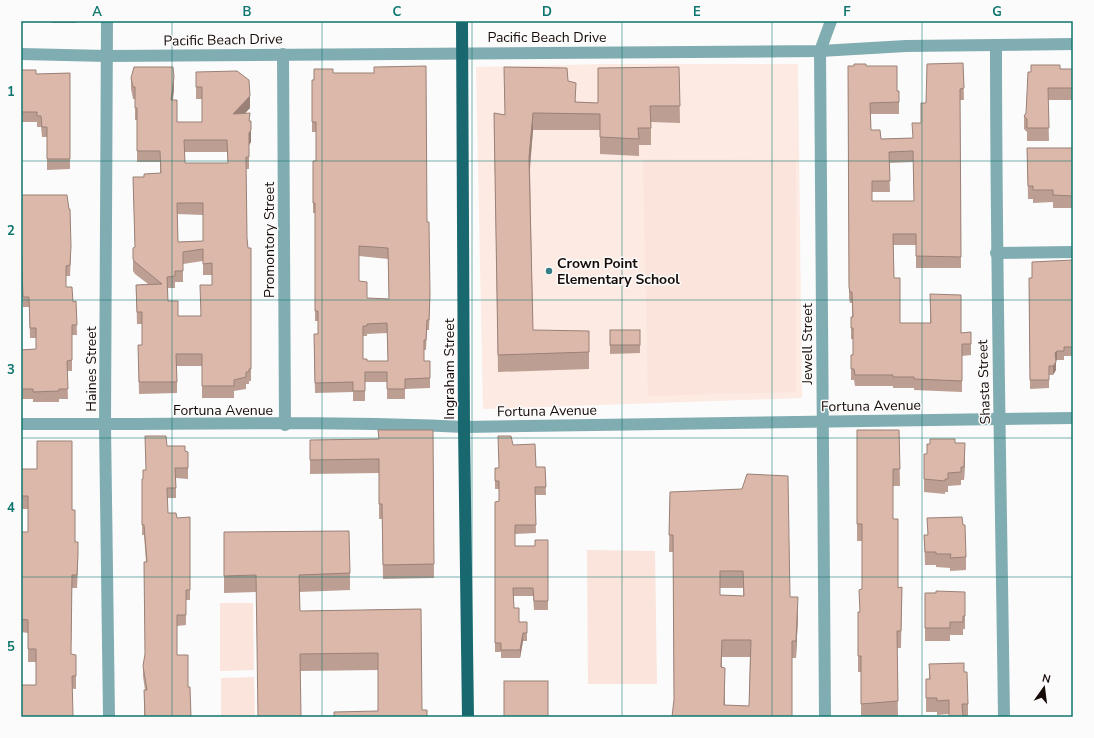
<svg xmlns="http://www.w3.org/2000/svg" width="1094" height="738" font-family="'Nunito Sans',sans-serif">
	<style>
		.built { fill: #fdeae3 }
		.green { fill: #fae4db }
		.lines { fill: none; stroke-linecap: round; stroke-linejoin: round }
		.minor { stroke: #80adb2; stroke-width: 12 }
		.major { stroke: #19686f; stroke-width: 12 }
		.wall { fill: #bd9e92; fill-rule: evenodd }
		.shaded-wall { fill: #9a8177 }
		.building { fill: #dcb8aa; stroke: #9a8177; fill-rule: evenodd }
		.grid { fill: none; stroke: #0f766e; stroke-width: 1; stroke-opacity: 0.55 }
		.poi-dot { fill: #367e86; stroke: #fbfbfb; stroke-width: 1.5 }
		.labels { text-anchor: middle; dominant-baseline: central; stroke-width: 3; stroke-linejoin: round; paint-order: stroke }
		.street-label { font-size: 14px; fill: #170b07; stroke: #fbfbfb }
		.poi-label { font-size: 14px; font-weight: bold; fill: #170b07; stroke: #fbfbfb; text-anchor: start }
		.neatline { fill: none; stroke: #0f766e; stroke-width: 1.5 }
		.grid-label { font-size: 13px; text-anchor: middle; font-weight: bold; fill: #0f766e }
	</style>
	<rect width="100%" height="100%" fill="#fbfbfb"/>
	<path class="built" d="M607 64H798L802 398 483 409 476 67Z"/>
	<g class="green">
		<path d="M643 159 796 160V392L648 396Z"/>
		<path d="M587 550 655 551 657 684H588Z"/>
		<path d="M220 603H253L254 670 220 671Z"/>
		<path d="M254 677 255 717H221V678Z"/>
	</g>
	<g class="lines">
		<g class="minor">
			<path d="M107 21 105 425 109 717"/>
			<path d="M996 46C996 269 1001 493 1004 717"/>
			<path d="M21 54 107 56 820 51 906 46 1073 44"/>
			<path d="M283 54 285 425"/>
			<path d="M996 253 1073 252"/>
			<path d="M21 424C169 425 317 420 464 427L1073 418"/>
			<path d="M825 717 820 51 831 21"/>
		</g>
		<path class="major" d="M462 21 464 427 468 717"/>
	</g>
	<g class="wall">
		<path d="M50 21H76V23H52V21Z"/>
		<path d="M963 63 964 100H960L961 268H916V245H893L894 278 900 323H930V294L971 344V355L962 356V392L914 390V388H893V386H855L854 380H851V355H853V339H851V317H852V303H850L849 298 848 66H866L897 91H899V114H871V130L881 139 913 138 921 123 926 103ZM913 162 914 201H872V192H890L889 163Z"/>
		<path d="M679 67 680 123 651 122V145H639V156L600 154V130H533L530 170 533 330 589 352V369L498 372 494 113 505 115 568 81 576 102 598 103Z"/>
		<path d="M1060 69H1073V100H1048L1049 141H1027V132L1024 129V116Z"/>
		<path d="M21 70 36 74 70 73V169L47 170V137H42L41 127H37V122H21Z"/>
		<path d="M196 72 250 108 245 113 249 121 251 142 249 145V169H246L247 238 248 248H251V381H249V384H246V389L234 391V398H202V366H177V393L139 394 138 345H142V324H137L136 285 148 284 135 274 133 271V248L135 247 133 177H144L160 173V162H137V120H135V99H133L131 89V78L174 89 173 100 177 122H202V99H196ZM185 152H227L228 163H185ZM177 214 203 215V241L178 242ZM203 261V275H212V285L200 316H178L168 301V288H175V282H183V264Z"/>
		<path d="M333 73 427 222 430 305 429 330H427L426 350H424V361H430V388L405 389V399H387V382H365V401H353V392L315 393 314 344 318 334V321H315V213H313V161H316V132H312V80H314ZM359 256 388 259 389 299 367 298 359 281ZM387 333 388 361H367L363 359V336H367V334Z"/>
		<path d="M1027 148H1073V208H1053V202L1033 203V199H1028Z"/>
		<path d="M21 195 71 256 70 276H66V287L73 302 76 301 77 335H72V371H67L68 399H59V402H33V399H21V350L36 349V338H30L29 307H23L21 250Z"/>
		<path d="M1073 260V356H1064V360H1057L1055 361 1056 370 1053 375H1049V388L1030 389 1029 278H1032Z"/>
		<path d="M610 330H640V353L610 354Z"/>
		<path d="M433 430 434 578 383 579 382 519H379V473L310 474V440L378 439Z"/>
		<path d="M857 430H899L900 486H893V519L898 588 902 587 901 648H897L898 717H861V672H858V612H860L862 589V541H857Z"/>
		<path d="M955 443 965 456 964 480H961V485L948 486V492H945V494L924 492V454H927V444Z"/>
		<path d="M513 445 536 467H545L546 495H535L536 533 515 534V546H535L548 540V610H534L533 596H513L514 608 519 622H527V641H523L520 658H501V652H495V502L499 501V489H495V477L499 468Z"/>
		<path d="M185 451 188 452V479L176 478V498H167L168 513 177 518 190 528V600H186V625L177 626V655L188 687 191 717H144V690H145L143 676V666L145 655 146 562 144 535H142L143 479 145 470Z"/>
		<path d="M21 469 72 510 78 568 77 588H72L71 654 76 676V689L36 685V662H28V633L21 632V532H28V509H21Z"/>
		<path d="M670 492 790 597 798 615 796 658H792V717L674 700 673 552H669ZM720 588H743V596L720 595ZM722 657H750L749 706 725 705V685L722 667Z"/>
		<path d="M963 525 966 557V570L950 571V568L936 567V565H925L924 535H927Z"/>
		<path d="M224 532 350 573V590L299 592 300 611 421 609 378 711V670L300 671 256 592 224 593Z"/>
		<path d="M965 592V629H963V635H950V641H925V593Z"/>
		<path d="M929 664 964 672 968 704V717H949V714L937 715V712H926V679H929Z"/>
	</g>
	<g class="shaded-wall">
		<path d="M174 77V89L171 111V100Z"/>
		<path d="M250 96V108L233 126V114Z"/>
		<path d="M533 113V130L529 174V157Z"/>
		<path d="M251 130V142L249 145V133Z"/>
		<path d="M1057 351V360L1055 361V353Z"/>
		<path d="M1056 362V370L1053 375V366Z"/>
		<path d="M965 443V456L964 480V467Z"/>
		<path d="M798 597V615L796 658V641Z"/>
		<path d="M523 633V641L520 658V650Z"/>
		<path d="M722 640V657L721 684V667Z"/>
		<path d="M725 668V685L724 717V705Z"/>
	</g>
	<g class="building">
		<path d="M963 63 964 88 960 89 961 257 916 256V234H893L894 278H900V323H931L930 294 961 295V333L971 332V344H962V381L914 379V377H893V375H855L854 369H851V355H853V328H851V317H853L852 292H850L849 287 848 66H854V64H866V66H897V91H899V102L870 103 871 130H880L881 139 913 138 912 123H921V103H926L927 64ZM913 151 914 201H872V181H890L889 152Z"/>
		<path d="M1031 65H1060V69H1073V88H1048L1049 128H1027V119L1024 116 1026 113 1028 72H1031Z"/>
		<path d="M426 66 427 222H429L430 295 429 320H427L426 340H424V361H430V378L405 379V389H387V372H365V391H353V382L315 383 314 334H318V311H315V203H313V161H316V122H312V80H314V69H333V73H374V67ZM359 246 388 248 389 299 367 298V282L359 281ZM387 323 388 361H367V359H363V326H367V324Z"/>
		<path d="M134 67H173L174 77 171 100H177V122H202V87H196V72L237 71 249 80 250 96 233 114 250 113 249 121H251V130L249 133V157H246L247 238 248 248H251V369H249V372H246V377L234 380V386H202V354H176L177 382H139L138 345H142V312H137L136 285 162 284 135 262 133 259V248L135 247 133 177H144V174L161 173 160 151H137V108H135V87H133L131 78ZM184 140H227L228 163H185ZM177 203H203V241L178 242ZM203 249V264L212 263V285H200L201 316H178V301H168L167 277 175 276V271H183V252Z"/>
		<path d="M504 67 567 68 568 81 576 83 575 102 598 103V68L679 67 680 106H650L651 128H638L639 139 600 137V114L533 113 529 157 533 330 589 331V352L498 355 494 113 505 115Z"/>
		<path d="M21 70H36V74L70 73V159H47V127H42L41 116H37V112H21Z"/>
		<path d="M1027 148H1073V196L1053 195V190H1033V186H1028Z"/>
		<path d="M21 195H67L69 209H70L71 246 70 265 66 266V287H72L73 302 76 301 77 325H72V360L67 361 68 389H59V391L33 392V389H21V350L36 349V328H30L29 297H23L21 239Z"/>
		<path d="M1073 260V347H1064V351H1057L1055 353 1056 362 1053 366H1049V380H1030L1029 278H1032V262Z"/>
		<rect x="610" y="330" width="30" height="15"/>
		<path d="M378 430H433L434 564 383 565 382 504H379V459L310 460V440L379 439Z"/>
		<path d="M857 430H899L900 469H893V519H898V588L902 587 901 631H897L898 701 861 704V656H858V612H860L859 590 862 589V524H857Z"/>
		<path d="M145 436H166L167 446H185V451L188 452V468H175L176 488H167L168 513H176L177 518 190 517V590H186V615H177V655H188V687H190L191 717H145L144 690H147L143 666 145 654 144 562H147L144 525H142V479H143V470H146Z"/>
		<path d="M498 436H511L513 445 535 444 536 467H545L546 487H535L536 525H515V546H535V540H548V601H534L533 588H513L514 608H519V622H527V633H523L520 650H501V643H495V502L499 501V481H495V468H499Z"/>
		<path d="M930 439H955V443H965L964 467H961V472L948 473V479H945V481L924 479V454H927V444H930Z"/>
		<path d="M37 441H72V510H75V542H78V555L77 575H72L71 654 76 655V676H72L73 717H21V685H36V649H28V620L21 619V532H28V496H21V469H37Z"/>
		<path d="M747 474 788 476 790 597H798L796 641H792V717H672L674 699 673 535H669L670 492 742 489ZM720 571H743L744 596 720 595ZM722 640H751L749 706 724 705 725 668 721 667Z"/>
		<path d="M962 517 963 525H965L966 557 950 558 951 554H936V552H925L924 535H928L927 518Z"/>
		<path d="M349 531 350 573 299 575 300 611 421 609 422 710H427V717H334V712L378 711V653L300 654 301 717H258L256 575 224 576V532Z"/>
		<path d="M936 591 965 592V616H963V622H950V628H925V593H936Z"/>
		<path d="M964 663V672H967L968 704H962L963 717H949V700L937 701V698H926V679H930L929 664Z"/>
		<rect x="504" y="681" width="44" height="36"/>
	</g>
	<path class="grid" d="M172 21V717M322 21V717M472 21V717M622 21V717M772 21V717M922 21V717M21 161H1073M21 300H1073M21 438H1073M21 577H1073"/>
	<circle class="poi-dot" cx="549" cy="271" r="4"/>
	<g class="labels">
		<g class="street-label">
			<text x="547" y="37">Pacific Beach Drive</text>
			<text transform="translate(223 40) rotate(-1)">Pacific Beach Drive</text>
			<text transform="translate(269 240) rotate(-90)">Promontory Street</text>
			<text transform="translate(807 344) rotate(-90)">Jewell Street</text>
			<text transform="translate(91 369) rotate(-90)">Haines Street</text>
			<text transform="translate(449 369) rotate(-90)">Ingraham Street</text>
			<text transform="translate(984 382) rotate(-92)">Shasta Street</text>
			<text transform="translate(871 406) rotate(-1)">Fortuna Avenue</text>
			<text x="223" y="410">Fortuna Avenue</text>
			<text transform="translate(547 411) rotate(-1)">Fortuna Avenue</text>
		</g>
		<g class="poi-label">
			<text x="557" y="263">Crown Point<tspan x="557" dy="16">Elementary School</tspan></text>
		</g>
	</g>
	<rect width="1094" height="738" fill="none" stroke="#fbfbfb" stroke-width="44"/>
	<g transform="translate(1044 688) rotate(14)" stroke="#fbfbfb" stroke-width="3" paint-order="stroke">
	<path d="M0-3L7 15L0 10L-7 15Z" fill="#170b07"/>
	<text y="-6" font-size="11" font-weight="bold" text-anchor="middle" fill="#170b07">N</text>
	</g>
	<rect x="22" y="22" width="1050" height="694" class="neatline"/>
	<g class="grid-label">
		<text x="97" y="16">A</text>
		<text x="247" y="16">B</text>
		<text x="397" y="16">C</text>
		<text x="547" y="16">D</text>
		<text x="697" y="16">E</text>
		<text x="847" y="16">F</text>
		<text x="997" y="16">G</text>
		<text x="11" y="96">1</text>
		<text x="11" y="235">2</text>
		<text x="11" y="374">3</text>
		<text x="11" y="512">4</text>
		<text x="11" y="651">5</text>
	</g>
</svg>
